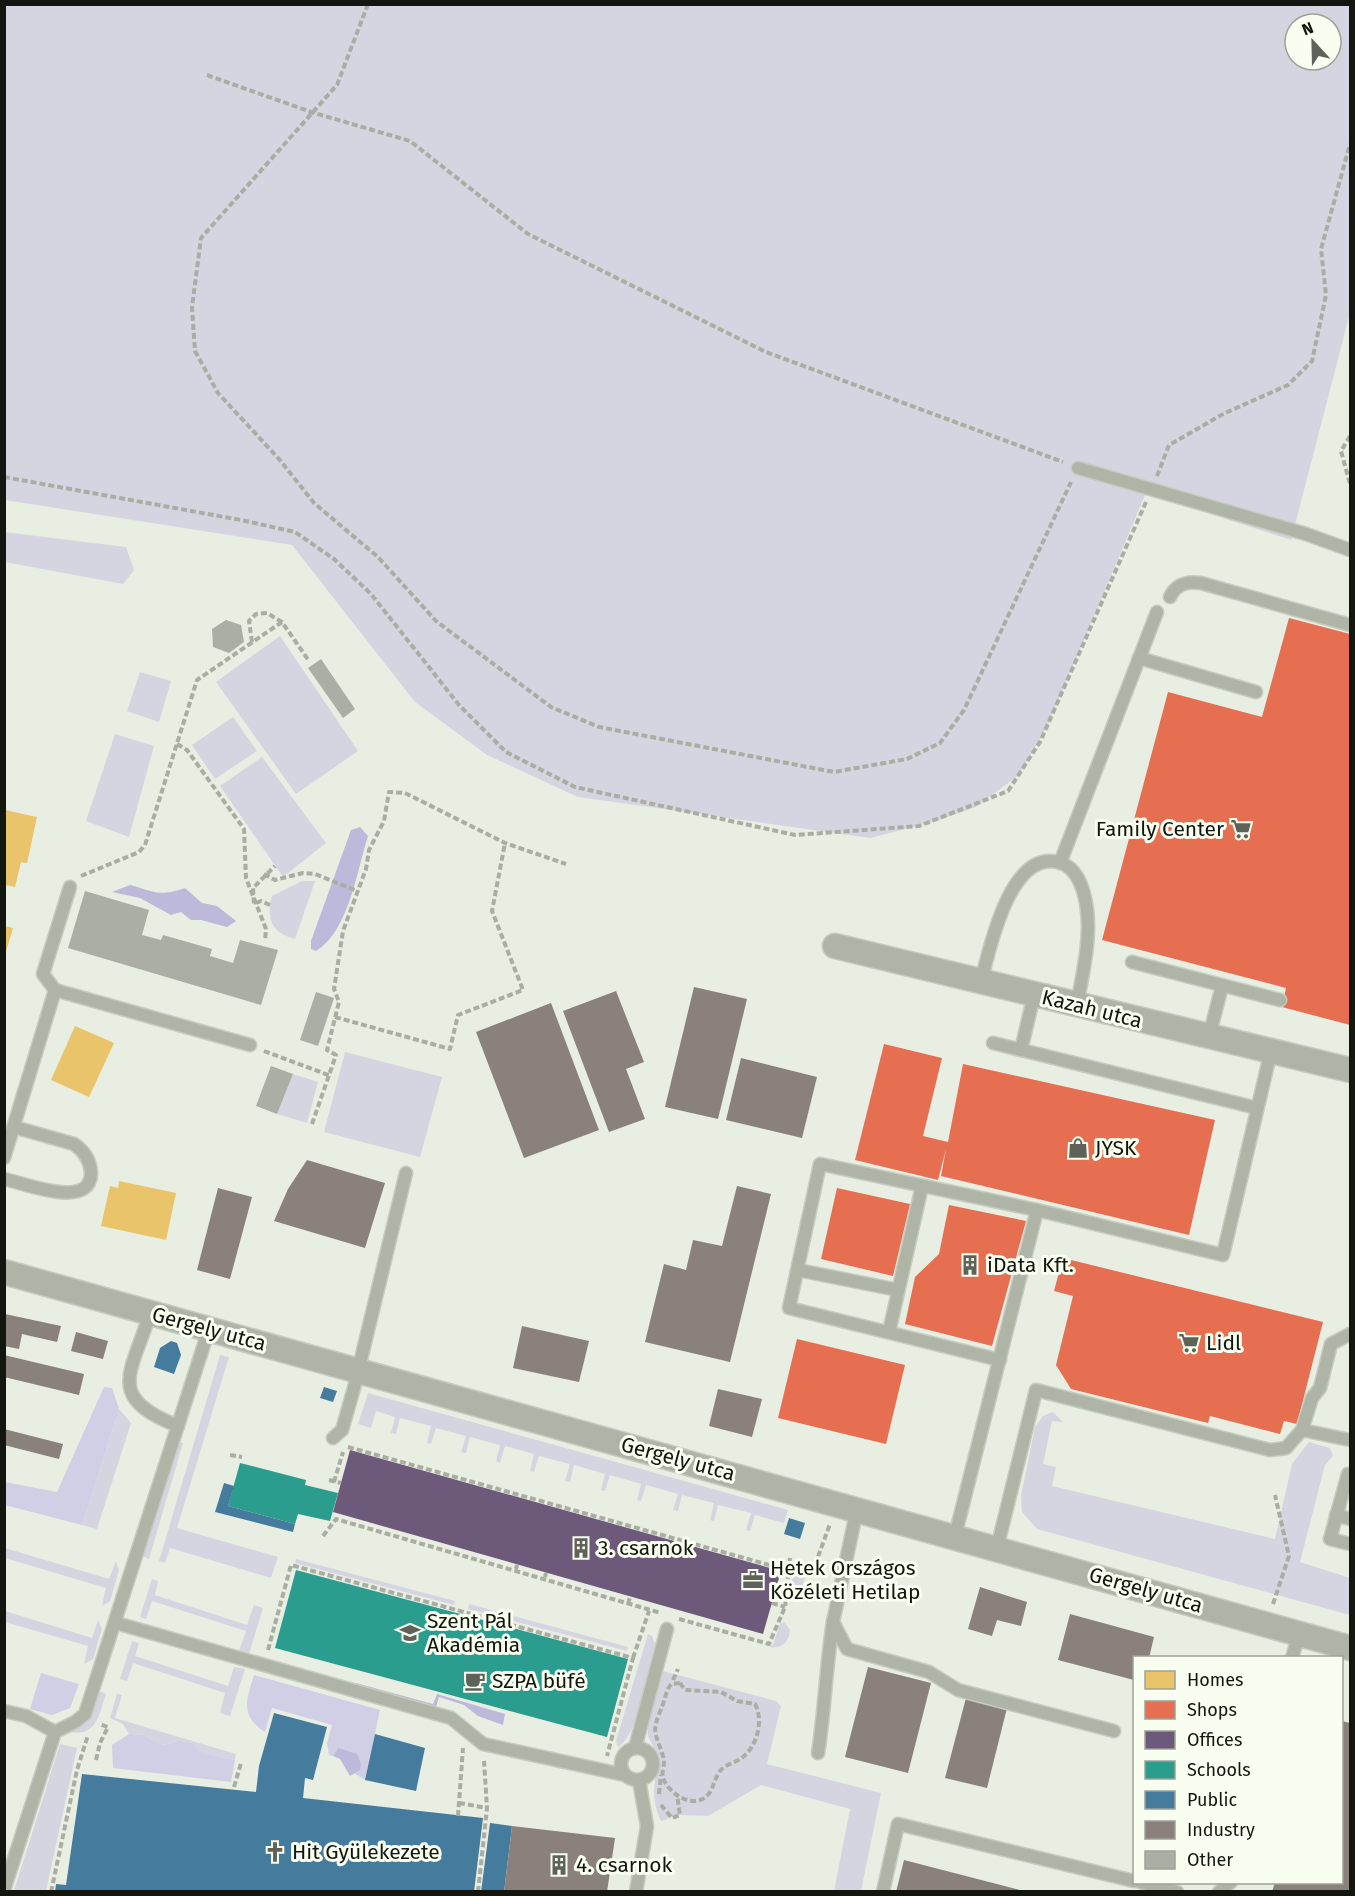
<svg xmlns="http://www.w3.org/2000/svg" width="1355" height="1896" font-family="'Fira Sans',sans-serif">
	<style>
		.green { fill: #d5d5e2; fill-rule: evenodd }
		.forest { fill: #d1cfe6 }
		.water { fill: #bdb9da }
		.homes { fill: #e9c46a }
		.shops { fill: #e76f51 }
		.offices { fill: #6d597a }
		.schools { fill: #2a9d8f }
		.public { fill: #457b9d }
		.industry { fill: #8a817c }
		.building { fill: #aaaea4 }
		.lines { fill: none; stroke-linecap: round; stroke-linejoin: round }
		.lane-casing { stroke: #c6cbc0; stroke-width: 15 }
		.street-casing { stroke: #c6cbc0; stroke-width: 27 }
		.path { stroke: #a9ada2; stroke-width: 4; stroke-dasharray: 6 3; stroke-linecap: butt }
		.lane { stroke: #afb5a6; stroke-width: 12 }
		.street { stroke: #afb5a6; stroke-width: 24 }
		.labels { text-anchor: middle; dominant-baseline: central; stroke-width: 6; stroke-linejoin: round; paint-order: stroke }
		.poi-label { font-size: 21px; fill: #13160e; stroke: #f9fff0; text-anchor: start }
		.street-label { font-size: 21px; fill: #13160e; stroke: #f9fff0 }
	</style>
	<rect width="100%" height="100%" fill="#e8eee1"/>
	<g class="green">
		<path d="M4 5H1350V313L1291 540 1146 493 1048 725 1019 775 976 807 933 822 870 838 578 797 487 755 415 702 292 545 5 500ZM1295 24H1331V60H1295Z"/>
		<path d="M4 532 126 547 134 570 123 584 5 562Z"/>
		<path d="M280 636 358 751 296 794 216 682Z"/>
		<path d="M140 672 171 681 159 722 127 711Z"/>
		<path d="M233 717 257 751 215 779 192 745Z"/>
		<path d="M115 734 154 746 129 837 86 821Z"/>
		<path d="M262 757 326 843 283 877 220 786Z"/>
		<path d="M302 881H315L295 939C271 933 266 918 272 896Z"/>
		<path d="M345 1052 442 1077 420 1157 324 1132Z"/>
		<path d="M293 1074 318 1082 307 1123 277 1114Z"/>
		<path d="M220 1355 229 1357 177 1528 278 1557 271 1578 170 1548 165 1563 159 1561Z"/>
		<path d="M368 1393 788 1510 784 1523 755 1515 750 1531 746 1530 751 1513 718 1505 714 1521 710 1520 714 1503 682 1495 678 1511 673 1510 678 1494 646 1485 641 1501 637 1500 641 1484 610 1475 605 1491 601 1490 605 1474 574 1465 570 1482 565 1481 570 1464 539 1456 534 1472 530 1471 534 1454 505 1446 500 1463 496 1461 500 1445 470 1437 466 1453 461 1452 466 1436 436 1428 431 1444 427 1443 431 1426 400 1418 396 1434 391 1433 395 1417 376 1411 371 1428 358 1424Z"/>
		<path d="M119 1409 131 1423 97 1529 82 1525Z"/>
		<path d="M1053 1412 1063 1422 1052 1421 1043 1464 1056 1467 1052 1486 1275 1539 1292 1464 1309 1442 1330 1448 1333 1456 1325 1465 1300 1562 1350 1578V1615L1037 1529 1022 1512 1021 1496 1035 1427 1043 1416Z"/>
		<path d="M179 1442 183 1443 149 1559 143 1556Z"/>
		<path d="M5 1548 109 1579 116 1561 119 1570 110 1601 102 1606 106 1588 5 1558Z"/>
		<path d="M296 1559 455 1601 454 1605 295 1563Z"/>
		<path d="M793 1564 798 1566 805 1576 802 1589 793 1594 790 1589 795 1569Z"/>
		<path d="M152 1579 158 1581 155 1595 247 1625 254 1605 263 1608 249 1654 239 1651 246 1631 152 1601 146 1619 140 1617Z"/>
		<path d="M469 1604 628 1647 627 1651 468 1609Z"/>
		<path d="M5 1611 92 1638 98 1620 102 1629 93 1659 84 1664 88 1646 5 1622Z"/>
		<path d="M784 1622 790 1630C789 1643 781 1649 769 1647L773 1644 780 1624Z"/>
		<path d="M648 1634 652 1636 655 1644C649 1668 639 1735 618 1747L616 1741Z"/>
		<path d="M132 1641 139 1643 135 1656 228 1686 234 1667 245 1669 230 1716 220 1713 225 1693 133 1663 127 1681 120 1679Z"/>
		<path d="M663 1671 776 1701 781 1706 767 1764 881 1793 861 1891H834L850 1809 761 1785 708 1816 680 1815 661 1821C651 1800 653 1783 660 1761L648 1736V1717Z"/>
		<path d="M99 1691 106 1694C98 1718 96 1739 65 1731 91 1722 91 1716 99 1691Z"/>
		<path d="M117 1694 122 1695 115 1718 236 1754 235 1760 200 1752 194 1743 179 1741 163 1745 143 1735 129 1734 123 1724 110 1718Z"/>
		<path d="M60 1744 77 1748 46 1891H14Z"/>
	</g>
	<g class="forest">
		<path d="M104 1387 112 1388 119 1409 82 1525 5 1505V1482L57 1492Z"/>
		<path d="M41 1673 79 1684 70 1708 52 1715 30 1709Z"/>
		<path d="M254 1675 380 1710 365 1780 354 1773 359 1770 338 1748 333 1756 329 1755 327 1743 332 1725 272 1708 265 1732C240 1716 246 1701 254 1675Z"/>
		<path d="M129 1734 143 1735 163 1745 179 1741 194 1743 200 1752 235 1760 231 1782 113 1768 112 1745Z"/>
	</g>
	<g class="water">
		<path d="M360 827 368 836C357 870 349 931 316 951L311 949V941L351 830Z"/>
		<path d="M130 885C156 892 159 897 185 888L202 903 217 906 236 921 227 927 201 920H191L181 912 171 915 140 898 112 892Z"/>
		<path d="M356 1683 433 1704 437 1694 505 1714 503 1725 478 1716 464 1705 439 1697 436 1707 356 1685Z"/>
		<path d="M338 1748 357 1754 361 1764 360 1770 350 1776 340 1759 333 1756Z"/>
	</g>
	<g class="homes">
		<path d="M5 810 37 817 27 863 21 862 15 887 5 885Z"/>
		<path d="M4 926 13 928 5 955H4Z"/>
		<path d="M75 1026 114 1043 89 1097 51 1080Z"/>
		<path d="M119 1181 176 1193 166 1240 101 1226 110 1186 118 1188Z"/>
	</g>
	<g class="shops">
		<path d="M1289 618 1350 634V1025L1282 1007 1286 988 1102 940 1168 692 1262 717Z"/>
		<path d="M884 1044 942 1058 923 1136 948 1142 963 1064 1215 1120 1189 1235 941 1176 946 1149 938 1180 855 1160Z"/>
		<path d="M837 1188 910 1204 893 1276 821 1259Z"/>
		<path d="M949 1205 1026 1221 992 1346 905 1324 915 1277 939 1254Z"/>
		<path d="M1063 1258 1323 1322 1297 1424 1284 1421 1280 1434 1210 1416 1208 1423 1071 1389 1056 1365 1073 1296 1054 1291Z"/>
		<path d="M797 1339 905 1365 886 1444 778 1418Z"/>
	</g>
	<path class="offices" d="M350 1450 781 1571 763 1634 333 1512Z"/>
	<g class="schools">
		<path d="M240 1463 306 1480 305 1485 338 1493 330 1521 298 1514 295 1524 228 1506Z"/>
		<path d="M296 1570 628 1659 607 1737 275 1648Z"/>
	</g>
	<g class="public">
		<path d="M171 1341 177 1343 181 1355 174 1374 154 1367 160 1348Z"/>
		<path d="M324 1387 337 1391 333 1402 320 1398Z"/>
		<path d="M224 1483 234 1486 228 1506 295 1524 293 1532 215 1512Z"/>
		<path d="M789 1518 805 1523 800 1539 784 1534Z"/>
		<path d="M274 1713 327 1727 313 1780 305 1778 303 1798 483 1818 474 1892H55L56 1884 66 1885 82 1774 256 1792 259 1766Z"/>
		<path d="M375 1734 425 1748 416 1791 365 1780Z"/>
		<path d="M490 1823 512 1826 504 1892H481Z"/>
	</g>
	<g class="industry">
		<path d="M694 987 747 999 718 1119 665 1107Z"/>
		<path d="M616 991 644 1062 626 1069 645 1119 609 1132 563 1011Z"/>
		<path d="M551 1003 599 1130 524 1158 476 1032Z"/>
		<path d="M741 1058 817 1077 802 1138 726 1120Z"/>
		<path d="M307 1160 385 1183 365 1248 274 1221 288 1189Z"/>
		<path d="M737 1186 771 1194 730 1362 645 1342 664 1264 686 1270 693 1240 722 1246Z"/>
		<path d="M218 1188 252 1197 230 1279 197 1270Z"/>
		<path d="M5 1314 61 1326 57 1342 22 1334 19 1349 4 1346Z"/>
		<path d="M522 1326 589 1341 579 1382 513 1368Z"/>
		<path d="M76 1332 108 1341 103 1359 71 1351Z"/>
		<path d="M4 1355 84 1374 79 1395 4 1377Z"/>
		<path d="M718 1389 762 1399 752 1437 709 1426Z"/>
		<path d="M4 1429 63 1444 59 1459 4 1445Z"/>
		<path d="M980 1587 1027 1602 1021 1626 997 1620 992 1636 968 1629Z"/>
		<path d="M1070 1614 1154 1637 1149 1658H1134V1680L1058 1660Z"/>
		<path d="M868 1667 931 1683 908 1773 845 1757Z"/>
		<path d="M966 1698 1007 1708 987 1788 945 1778Z"/>
		<path d="M1342 1721 1350 1723V1892H1272L1275 1882H1342Z"/>
		<path d="M512 1826 615 1838 607 1892H504Z"/>
		<path d="M904 1860 1024 1891V1892H896Z"/>
	</g>
	<g class="building">
		<path d="M226 620 241 625 244 642 229 653 213 647 212 629Z"/>
		<path d="M321 659 355 709 343 718 308 668Z"/>
		<path d="M85 891 149 910 142 935 161 940 163 935 212 949 210 956 233 963 240 940 278 950 261 1005 68 948Z"/>
		<path d="M316 992 334 998 318 1046 300 1040Z"/>
		<path d="M271 1066 293 1074 277 1114 256 1106Z"/>
	</g>
	<g class="lines">
		<g class="lane-casing">
			<g id="lane">
				<path d="M1078 468 1306 534 1350 550"/>
				<path d="M1170 597C1176 584 1187 581 1201 583L1350 625"/>
				<path d="M1139 658 1256 692"/>
				<path d="M1060 863 1157 612"/>
				<path d="M1132 962 1280 1000"/>
				<path d="M981 982C989 951 1010 846 1061 863 1079 869 1085 894 1087 910 1091 942 1082 975 1077 1006"/>
				<path d="M55 990 43 974 70 887"/>
				<path d="M1209 1037 1222 986"/>
				<path d="M993 1043 1257 1108"/>
				<path d="M1021 1050 1034 995"/>
				<path d="M4 1158 55 990 250 1045"/>
				<path d="M4 1179C24 1183 92 1211 91 1172 90 1160 84 1151 74 1144L14 1127"/>
				<path d="M798 1270 898 1290"/>
				<path d="M150 1313C132 1373 104 1397 178 1426"/>
				<path d="M889 1332 922 1186"/>
				<path d="M1000 1360 789 1308 820 1164 1037 1210 1223 1255 1271 1051"/>
				<path d="M1302 1430 1350 1440"/>
				<path d="M333 1438 342 1430 354 1388 406 1173"/>
				<path d="M1350 1474H1348L1330 1539 1350 1544"/>
				<path d="M857 1509 833 1622 847 1649 929 1672 958 1690 1114 1731"/>
				<path d="M1336 1515 1350 1519"/>
				<path d="M955 1536 1037 1210"/>
				<path d="M997 1548 1036 1390 1270 1450 1286 1448 1302 1430 1312 1398 1320 1388 1331 1344 1350 1334"/>
				<path d="M116 1623 451 1718 483 1744 625 1775"/>
				<path d="M1292 1658 1299 1634"/>
				<path d="M4 1711 26 1716 55 1732"/>
				<circle cx="637" cy="1764" r="16"/>
				<path d="M635 1748 667 1629"/>
				<path d="M818 1753C825 1709 826 1666 833 1622"/>
				<path d="M1140 1882 1177 1892"/>
				<path d="M4 1890 55 1732 75 1722 85 1714 209 1329"/>
				<path d="M636 1892 647 1826 639 1780"/>
				<path d="M883 1892 898 1824 1134 1881"/>
				<path d="M1219 1892 1231 1882"/>
			</g>
		</g>
		<g class="street-casing">
			<g id="street">
				<path d="M835 946 1350 1070"/>
				<path d="M4 1272 1350 1648"/>
			</g>
		</g>
		<g class="path">
			<path d="M368 4 337 85 201 238 192 307 195 351 218 393 279 459 314 503 378 557 436 621 551 707 599 727 834 772 907 759 940 743 964 710 1071 482"/>
			<path d="M207 75 311 112 410 141 528 234 766 352 1063 462"/>
			<path d="M1350 436 1341 451 1350 484"/>
			<path d="M1157 476 1169 445 1225 413 1288 385 1312 361 1326 295 1321 249 1350 144"/>
			<path d="M4 477 241 520 295 532 334 559 371 594 459 705 506 752 575 787 795 835 919 826 1008 791 1040 742 1146 502"/>
			<path d="M252 642 249 621 256 614 267 613 282 622"/>
			<path d="M177 744 187 750 244 829 246 878 266 929 265 941"/>
			<path d="M264 874 275 880 303 873 315 874 357 891"/>
			<path d="M81 876 139 852 145 845 197 680 282 622 309 661"/>
			<path d="M270 905 261 901 254 904 253 888 275 866"/>
			<path d="M335 1017 450 1049 458 1015 523 990 492 911 505 843"/>
			<path d="M264 1051 331 1076"/>
			<path d="M312 1124 336 1055 327 1050 339 1002 334 989 343 931 366 869 369 850 384 821 389 792 405 793 505 843 566 864"/>
			<path d="M348 1447 787 1570"/>
			<path d="M230 1455 242 1457"/>
			<path d="M329 1480 341 1483"/>
			<path d="M334 1482 343 1452"/>
			<path d="M323 1536 336 1519 661 1613"/>
			<path d="M815 1565 830 1524"/>
			<path d="M516 1569 517 1565"/>
			<path d="M545 1577 546 1573"/>
			<path d="M772 1603 785 1607"/>
			<path d="M628 1604 630 1597"/>
			<path d="M1273 1604 1289 1556 1275 1495"/>
			<path d="M679 1619 769 1644 785 1607 790 1558"/>
			<path d="M268 1650 291 1565 633 1658 607 1756"/>
			<path d="M633 1658 649 1611"/>
			<path d="M673 1680 678 1669"/>
			<path d="M680 1683 685 1690 721 1692 737 1701 755 1704C764 1720 757 1746 743 1757 736 1763 725 1764 720 1771 715 1778 714 1785 710 1792 697 1812 669 1795 663 1778 661 1770 666 1764 663 1756 653 1726 652 1733 663 1704 666 1696 666 1691 671 1684Z"/>
			<path d="M96 1760 100 1743 108 1727 99 1724"/>
			<path d="M234 1787 241 1763"/>
			<path d="M659 1794 661 1775"/>
			<path d="M459 1803 487 1808"/>
			<path d="M661 1805 672 1818 680 1815 677 1795"/>
			<path d="M458 1816 463 1748"/>
			<path d="M51 1892 77 1770 88 1735"/>
			<path d="M478 1892 487 1808 484 1761"/>
		</g>
		<use href="#lane" class="lane"/>
		<use href="#street" class="street"/>
	</g>
	<defs>
		<g id="supermarket-bare" transform="scale(1.62)"><path d="M-6-5.5h2.5l.6 2H6L4.5 2H-2.5L-4.4-4H-6ZM-1.5 3.2a1.3 1.3 0 1 0 .1 0ZM3 3.2a1.3 1.3 0 1 0 .1 0Z" fill="#5e6258" stroke="#f9fff0" stroke-width="2.5" paint-order="stroke"/></g>
		<g id="shop-bare" transform="scale(1.62)"><path d="M-5-2.5h2.3a2.7 3.5 0 0 1 5.4 0H5L5.5 6h-11ZM-1.5-2.5h3a1.5 2.3 0 0 0-3 0Z" fill="#5e6258" stroke="#f9fff0" stroke-width="2.5" paint-order="stroke"/></g>
		<g id="building-bare" transform="scale(1.62)"><path d="M-4-6H4V6H1V3H-1V6H-4ZM-2.5-4.3h1.7v1.8h-1.7ZM.8-4.3h1.7v1.8H.8ZM-2.5-1h1.7V.8h-1.7ZM.8-1h1.7V.8H.8Z" fill="#5e6258" stroke="#f9fff0" stroke-width="2.5" paint-order="stroke"/></g>
		<g id="office-bare" transform="scale(1.62)"><path d="M-6-3h4V-5.5h4V-3h4V5H-6ZM-1-4.5V-3h2v-1.5ZM-6 0V1H6V0Z" fill="#5e6258" stroke="#f9fff0" stroke-width="2.5" paint-order="stroke"/></g>
		<g id="university-bare" transform="scale(1.62)"><path d="M0-5L7-2L0 1L-7-2ZM-4 1L0 2.5L4 1V4Q0 6-4 4Z" fill="#5e6258" stroke="#f9fff0" stroke-width="2.5" paint-order="stroke"/></g>
		<g id="cafe-bare" transform="scale(1.62)"><path d="M-5.5-4.5H6V0H3Q3 3.5 0 3.5H-2.5Q-5.5 3.5-5.5 0ZM3-3.2v2h1.7v-2ZM-6 4.5H4V6H-6Z" fill="#5e6258" stroke="#f9fff0" stroke-width="2.5" paint-order="stroke"/></g>
		<g id="church-bare" transform="scale(1.62)"><path d="M-1.2-6h2.4v3.5h3.3v2.4h-3.3V6h-2.4V-.1h-3.3v-2.4h3.3Z" fill="#5e6258" stroke="#f9fff0" stroke-width="2.5" paint-order="stroke"/></g>
	</defs>
	<g fill-rule="evenodd">
		<use href="#supermarket-bare" x="1241" y="829"/>
		<use href="#shop-bare" x="1078" y="1148"/>
		<use href="#building-bare" x="970" y="1265"/>
		<use href="#supermarket-bare" x="1189" y="1343"/>
		<use href="#building-bare" x="581" y="1548"/>
		<use href="#office-bare" x="753" y="1580"/>
		<use href="#university-bare" x="410" y="1633"/>
		<use href="#cafe-bare" x="475" y="1681"/>
		<use href="#church-bare" x="275" y="1852"/>
		<use href="#building-bare" x="559" y="1865"/>
	</g>
	<g class="labels">
		<g class="poi-label">
			<text x="1224" y="829" text-anchor="end">Family Center</text>
			<text x="1095" y="1148">JYSK</text>
			<text x="987" y="1265">iData Kft.</text>
			<text x="1206" y="1343">Lidl</text>
			<text x="598" y="1548">3. csarnok</text>
			<text x="770" y="1568">Hetek Országos<tspan x="770" dy="24">Közéleti Hetilap</tspan></text>
			<text x="427" y="1621">Szent Pál<tspan x="427" dy="24">Akadémia</tspan></text>
			<text x="492" y="1681">SZPA büfé</text>
			<text x="292" y="1852">Hit Gyülekezete</text>
			<text x="576" y="1865">4. csarnok</text>
		</g>
		<g class="street-label">
			<text transform="translate(1092 1009) rotate(14)">Kazah utca</text>
			<text transform="translate(209 1329) rotate(15)">Gergely utca</text>
			<text transform="translate(678 1459) rotate(15)">Gergely utca</text>
			<text transform="translate(1146 1590) rotate(16)">Gergely utca</text>
		</g>
	</g>
	<rect width="1355" height="1896" fill="none" stroke="#13160e" stroke-width="12"/>
	<rect x="1133" y="1656" width="210" height="228" fill="#f9fff0" stroke="#9da296" stroke-width="1.5"/>
	<rect x="1145" y="1671" width="30" height="18" fill="#e9c46a" stroke="#9da296" stroke-width="1.5"/>
	<text x="1187" y="1686" font-size="18" fill="#13160e">Homes</text>
	<rect x="1145" y="1701" width="30" height="18" fill="#e76f51" stroke="#9da296" stroke-width="1.5"/>
	<text x="1187" y="1716" font-size="18" fill="#13160e">Shops</text>
	<rect x="1145" y="1731" width="30" height="18" fill="#6d597a" stroke="#9da296" stroke-width="1.5"/>
	<text x="1187" y="1746" font-size="18" fill="#13160e">Offices</text>
	<rect x="1145" y="1761" width="30" height="18" fill="#2a9d8f" stroke="#9da296" stroke-width="1.5"/>
	<text x="1187" y="1776" font-size="18" fill="#13160e">Schools</text>
	<rect x="1145" y="1791" width="30" height="18" fill="#457b9d" stroke="#9da296" stroke-width="1.5"/>
	<text x="1187" y="1806" font-size="18" fill="#13160e">Public</text>
	<rect x="1145" y="1821" width="30" height="18" fill="#8a817c" stroke="#9da296" stroke-width="1.5"/>
	<text x="1187" y="1836" font-size="18" fill="#13160e">Industry</text>
	<rect x="1145" y="1851" width="30" height="18" fill="#aaaea4" stroke="#9da296" stroke-width="1.5"/>
	<text x="1187" y="1866" font-size="18" fill="#13160e">Other</text>
	<g transform="translate(1313 42) rotate(338)"><circle r="28" fill="#f9fff0" stroke="#9da296" stroke-width="1.5"/>
	<path d="M0-4.5L10 22L0 15L-10 22Z" fill="#5e6258"/>
	<text y="-9" font-size="16" font-weight="bold" text-anchor="middle" fill="#13160e">N</text>
	</g>
</svg>
